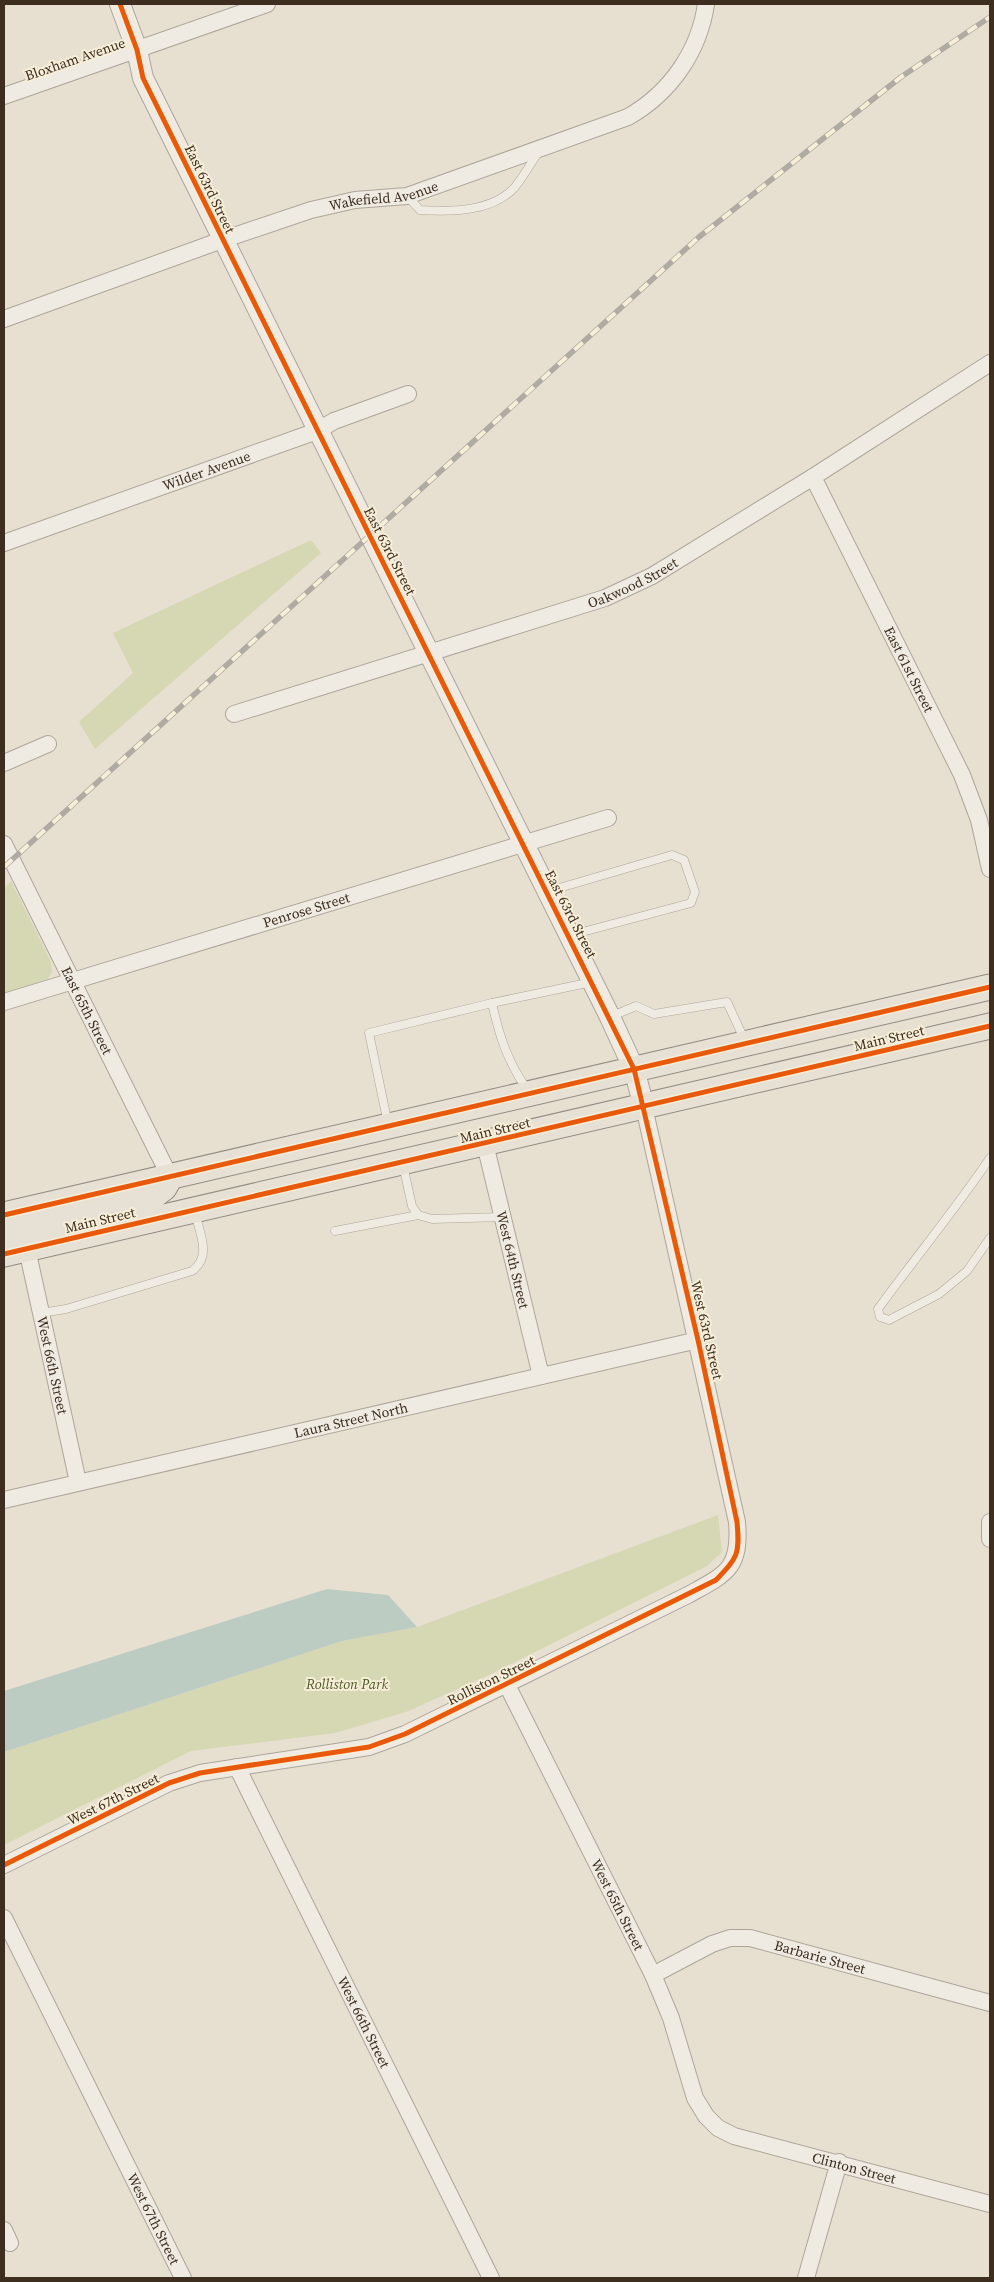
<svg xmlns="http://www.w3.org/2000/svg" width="994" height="2282" font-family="'Source Serif 4',serif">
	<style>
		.green { fill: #d6d7b3 }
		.water { fill: #bcccc2 }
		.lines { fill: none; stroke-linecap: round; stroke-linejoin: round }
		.service-casing { stroke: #ada599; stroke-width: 9 }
		.minor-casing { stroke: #ada599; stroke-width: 18 }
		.tertiary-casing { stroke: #ada599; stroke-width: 22 }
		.primary-casing { stroke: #928b80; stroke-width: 27 }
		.service { stroke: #efebe3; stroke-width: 8 }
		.minor { stroke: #efebe3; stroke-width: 16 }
		.tertiary { stroke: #efebe3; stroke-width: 20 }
		.primary { stroke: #e6e1d4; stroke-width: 25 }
		.rail-casing { stroke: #afaaa2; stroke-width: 5.5 }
		.rail { stroke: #f7eed8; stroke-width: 4; stroke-dasharray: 11; stroke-linecap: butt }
		.cycleway-casing { stroke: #f7eed8; stroke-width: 8 }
		.cycleway { stroke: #e8590c; stroke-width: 5 }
		.labels { text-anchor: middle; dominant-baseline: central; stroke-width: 4; stroke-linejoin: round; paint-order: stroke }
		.street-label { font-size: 14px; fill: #3d2e20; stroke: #f7eed8 }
		.park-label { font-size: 14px; font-style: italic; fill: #4d5a26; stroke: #f7eed8 }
	</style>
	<rect width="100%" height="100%" fill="#e7e0d1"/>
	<g class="green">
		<path d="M311 540 321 553 95 749 79 722 133 673 113 633Z"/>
		<path d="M11 881 51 962 52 972 48 979 4 994V888Z"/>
		<path d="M718 1515 722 1552 707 1566 491 1674 406 1712 335 1733 191 1751 4 1845V1752L342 1641 417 1627Z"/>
	</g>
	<path class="water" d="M327 1589 388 1595 417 1627 342 1641 4 1752V1691Z"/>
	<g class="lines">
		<g class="service-casing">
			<g id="service">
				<path d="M407 196 420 210C450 212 493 212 515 187 524 176 531 163 539 151"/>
				<path d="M549 891 672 855 684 860 695 892 691 903 571 935"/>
				<path d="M492 1003 592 982"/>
				<path d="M610 1017 636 1006 654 1014 727 1002 745 1041"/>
				<path d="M388 1124 369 1033 492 1003C499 1035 508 1063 527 1089"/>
				<path d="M990 1158C955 1210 915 1258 878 1309L880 1317 889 1320 939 1294 967 1271 990 1238"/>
				<path d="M403 1165 412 1206 418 1215 432 1219 503 1217"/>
				<path d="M335 1231 418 1215"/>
				<path d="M41 1313 66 1309 192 1271C212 1257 200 1234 195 1213"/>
			</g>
		</g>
		<g class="minor-casing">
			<g id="minor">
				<path d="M4 96 267 4"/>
				<path id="s1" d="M4 319 222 240 311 210 355 200 407 196 628 117C670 93 699 52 706 4"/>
				<path id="s2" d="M813 477 962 775 979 820 990 869"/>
				<path id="s3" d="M4 543 317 431 334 421 408 394"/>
				<path id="s4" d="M234 714 605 598 652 576 813 477 990 363"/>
				<path d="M4 763 48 744"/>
				<path id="s5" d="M4 844 170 1177"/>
				<path id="s6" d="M4 1002 608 818"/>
				<path id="s7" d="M485 1144 541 1376"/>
				<path id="s8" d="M27 1249 78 1482"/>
				<path id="s9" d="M4 1500 698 1340"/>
				<path d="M990 1522V1539"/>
				<path id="s10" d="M507 1685 653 1975 671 2018 695 2098 706 2116 718 2128 734 2136 990 2204"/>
				<path id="s11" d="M237 1767 491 2278"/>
				<path d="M4 1865 169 1783 200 1773 369 1747 405 1734 688 1595C726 1574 741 1569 737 1522L644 1107"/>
				<path id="s12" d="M4 1918 183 2278"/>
				<path id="s13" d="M653 1975 712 1944 730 1938H750L990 2003"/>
				<path d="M4 2230 10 2243"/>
				<path d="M806 2278 839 2162"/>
			</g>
		</g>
		<g class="tertiary-casing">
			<path id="tertiary" d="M120 4 137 50 143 78 610 1017 634 1069 644 1107"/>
		</g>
		<g class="primary-casing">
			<g id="primary">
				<path d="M4 1215 990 987"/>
				<path d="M4 1240 35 1227 152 1197 164 1188 168 1181"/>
				<path d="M4 1254 990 1026"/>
			</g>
		</g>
		<use href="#service" class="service"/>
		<use href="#minor" class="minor"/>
		<use href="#tertiary" class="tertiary"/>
		<use href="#primary" class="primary"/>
		<g class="rail-casing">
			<path id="rail" d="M4 867 699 237 901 77 990 17"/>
		</g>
		<use href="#rail" class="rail"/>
		<g class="cycleway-casing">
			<g id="cycleway">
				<path d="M4 1215 990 987"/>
				<path d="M4 1254 990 1026"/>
				<path d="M4 1865 169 1783 200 1773 369 1747 405 1734 716 1580C738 1557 740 1554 737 1522L698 1340 634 1069 143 78 137 50 120 4"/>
			</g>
		</g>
		<use href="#cycleway" class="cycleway"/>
	</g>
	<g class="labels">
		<g class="street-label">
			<text transform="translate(75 59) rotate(-19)">Bloxham Avenue</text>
			<text transform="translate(210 189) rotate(64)">East 63rd Street</text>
			<text stroke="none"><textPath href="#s1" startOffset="400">Wakefield Avenue</textPath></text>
			<text stroke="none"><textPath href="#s3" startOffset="215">Wilder Avenue</textPath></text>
			<text transform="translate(390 551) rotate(63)">East 63rd Street</text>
			<text stroke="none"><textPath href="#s4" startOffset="420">Oakwood Street</textPath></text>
			<text stroke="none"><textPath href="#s2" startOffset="215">East 61st Street</textPath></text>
			<text stroke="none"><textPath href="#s6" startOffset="316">Penrose Street</textPath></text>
			<text transform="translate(571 914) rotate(63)">East 63rd Street</text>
			<text stroke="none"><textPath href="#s5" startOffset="186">East 65th Street</textPath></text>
			<text transform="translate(889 1038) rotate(-13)">Main Street</text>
			<text transform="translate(495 1130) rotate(-13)">Main Street</text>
			<text transform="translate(100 1220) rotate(-13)">Main Street</text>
			<text stroke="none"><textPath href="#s7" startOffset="119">West 64th Street</textPath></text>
			<text transform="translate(707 1330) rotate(77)">West 63rd Street</text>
			<text stroke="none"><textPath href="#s8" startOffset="119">West 66th Street</textPath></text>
			<text stroke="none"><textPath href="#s9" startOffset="356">Laura Street North</textPath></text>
			<text transform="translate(491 1680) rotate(-26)">Rolliston Street</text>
			<text transform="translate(113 1799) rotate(-26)">West 67th Street</text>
			<text stroke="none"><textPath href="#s10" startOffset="246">West 65th Street</textPath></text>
			<text stroke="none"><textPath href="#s13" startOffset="178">Barbarie Street</textPath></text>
			<text stroke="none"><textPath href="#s11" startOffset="285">West 66th Street</textPath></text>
			<text stroke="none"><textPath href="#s10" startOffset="635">Clinton Street</textPath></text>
			<text stroke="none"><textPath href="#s12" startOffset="336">West 67th Street</textPath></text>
		</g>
		<g class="park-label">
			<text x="347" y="1684">Rolliston Park</text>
		</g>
	</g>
	<rect width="994" height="2282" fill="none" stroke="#3d2e20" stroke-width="10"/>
</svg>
